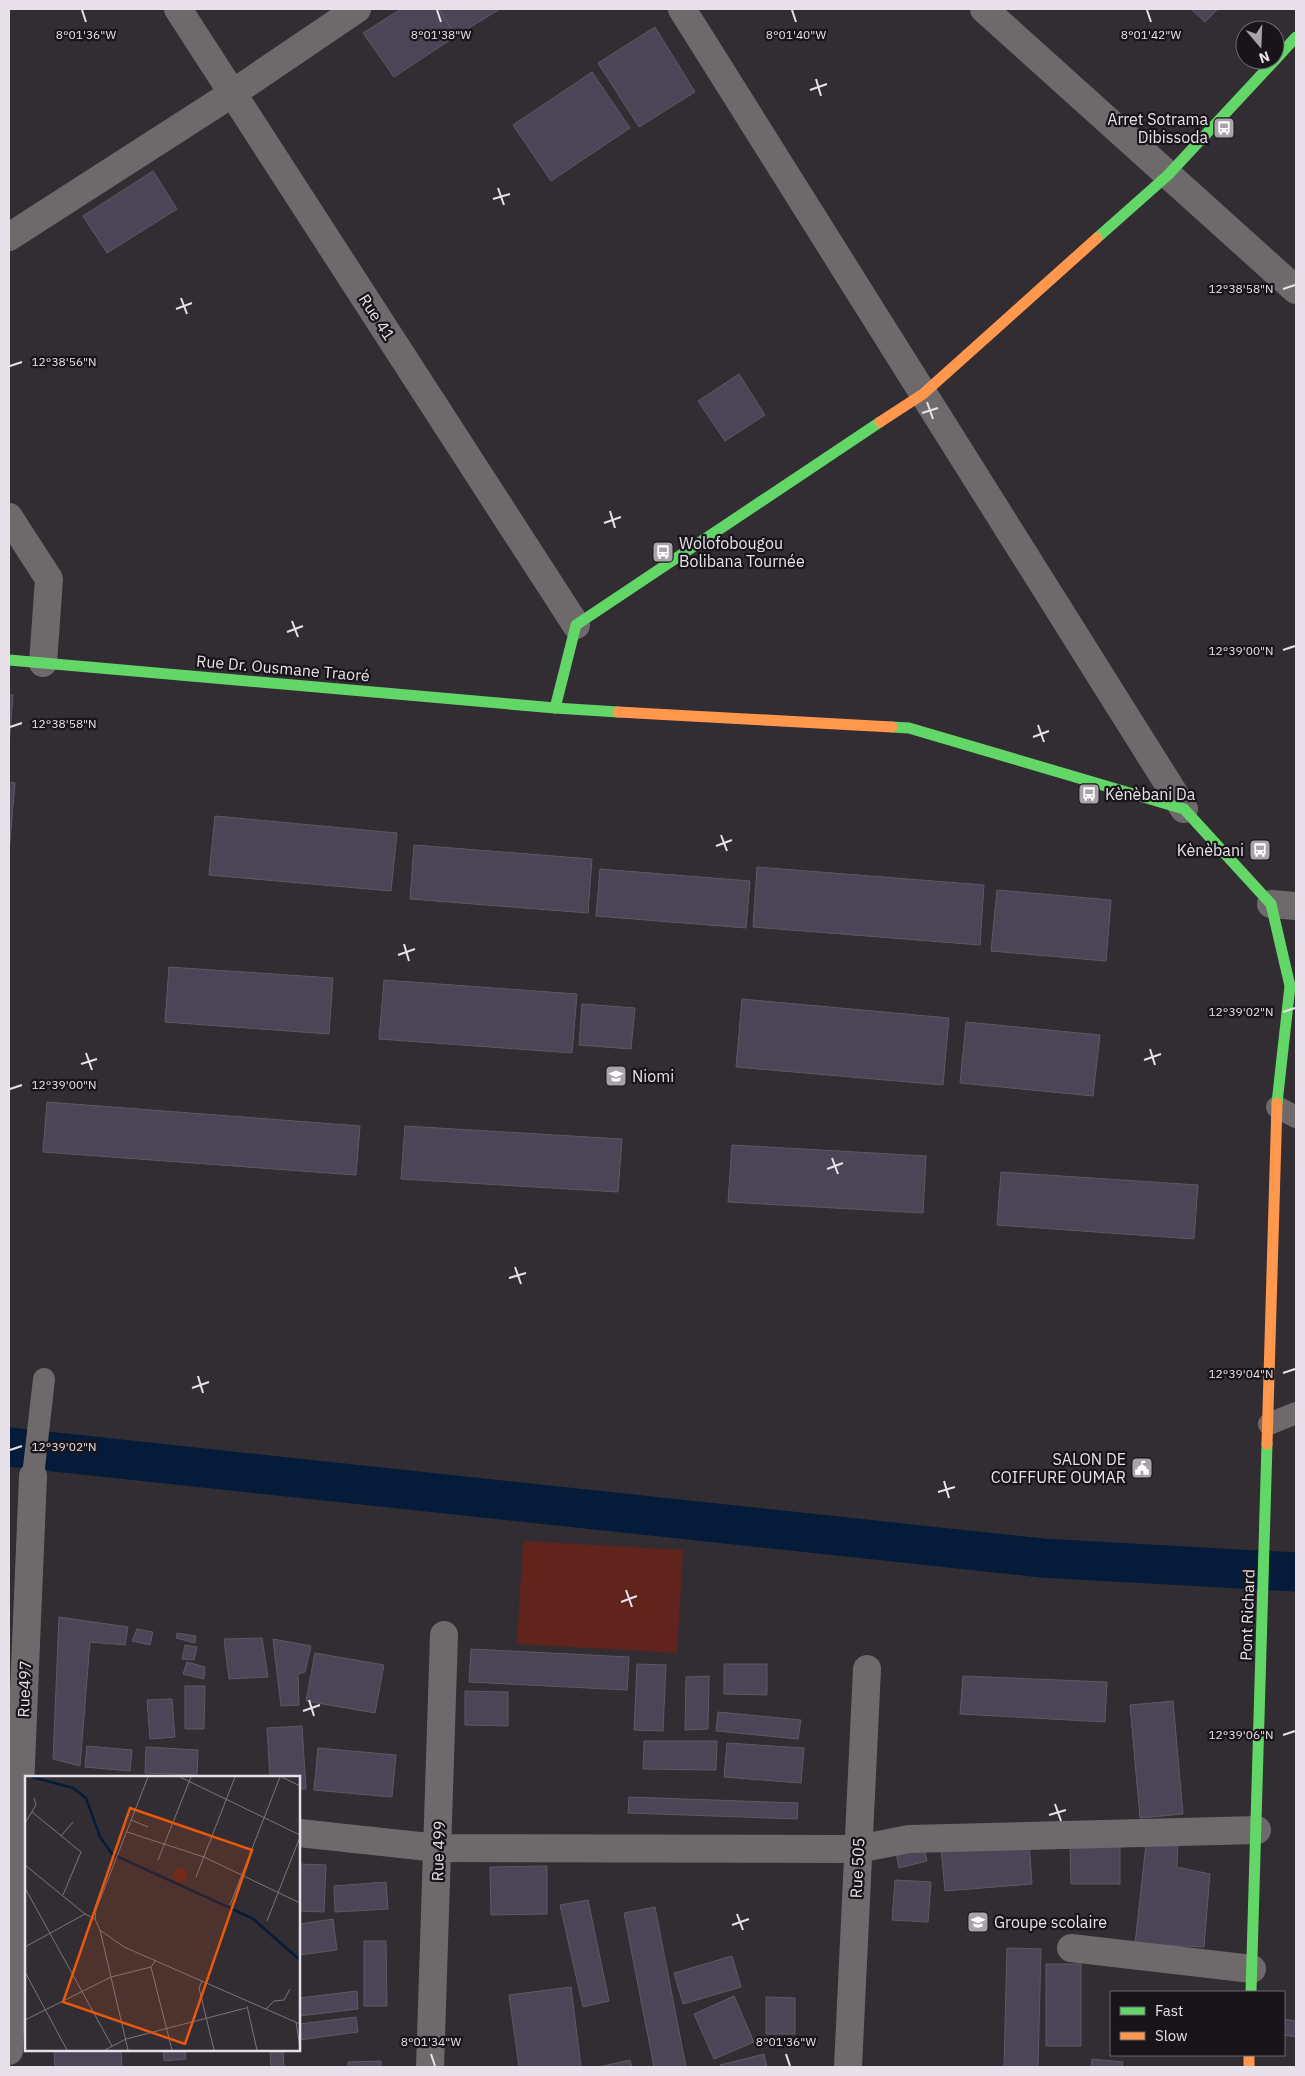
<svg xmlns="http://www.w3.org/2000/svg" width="1305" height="2076" font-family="'IBM Plex Sans',sans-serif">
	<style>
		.green { fill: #61241d }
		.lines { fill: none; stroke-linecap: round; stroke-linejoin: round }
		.canal { stroke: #041c3a; stroke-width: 39 }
		.building { fill: #4b4557; stroke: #5d5a61 }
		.lane { stroke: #6e6a6c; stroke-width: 22 }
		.street { stroke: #6e6a6c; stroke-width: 28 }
		.fast { stroke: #63d668; stroke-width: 11 }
		.slow { stroke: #ff974d; stroke-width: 11 }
		.ticks { fill: none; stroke: #e9e1ea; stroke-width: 2 }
		.labels { text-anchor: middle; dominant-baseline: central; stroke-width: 4.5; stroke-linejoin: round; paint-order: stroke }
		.poi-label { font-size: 16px; fill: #e9e1ea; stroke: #19141a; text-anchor: start }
		.street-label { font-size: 16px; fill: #e9e1ea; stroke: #19141a }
		.inset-river { fill: none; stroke: #041c3a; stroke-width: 2.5 }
		.inset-road { fill: none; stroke: #7b747c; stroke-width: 1 }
		.view { fill: #e8590c; fill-opacity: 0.15; stroke: #e8590c; stroke-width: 2.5 }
		.inset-edge { fill: none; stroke: #e9e1ea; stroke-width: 2.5 }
		.ticks-label { font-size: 12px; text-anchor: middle; fill: #e9e1ea; stroke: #19141a; stroke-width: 4.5; stroke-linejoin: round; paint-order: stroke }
	</style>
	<rect width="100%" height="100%" fill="#322c33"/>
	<path class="green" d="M523 1541 683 1550 677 1653 517 1644Z"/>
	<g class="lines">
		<path class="canal" d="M9 1447 1042 1558 1296 1572"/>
	</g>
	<g class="building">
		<path d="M401 9H439L456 36 394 77 363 33Z"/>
		<path d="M439 9H500L456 36Z"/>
		<path d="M1191 9H1218L1205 22Z"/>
		<path d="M655 27 695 92 639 127 598 63Z"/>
		<path d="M592 72 630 128 551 181 513 125Z"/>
		<path d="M153 171 177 209 107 253 83 216Z"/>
		<path d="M739 374 765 415 725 441 698 401Z"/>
		<path d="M9 695H13L9 746Z"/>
		<path d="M9 782 15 783 9 853Z"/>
		<path d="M215 816 397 833 391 891 209 875Z"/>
		<path d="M414 845 592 859 588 913 410 899Z"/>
		<path d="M757 867 984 885 980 945 753 927Z"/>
		<path d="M600 869 750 881 746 928 596 916Z"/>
		<path d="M997 890 1111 900 1106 961 991 951Z"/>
		<path d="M169 967 333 978 329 1034 165 1022Z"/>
		<path d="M384 980 577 994 572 1053 379 1039Z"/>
		<path d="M742 999 949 1018 943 1085 736 1067Z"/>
		<path d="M582 1004 635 1008 631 1049 579 1045Z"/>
		<path d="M966 1022 1100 1035 1093 1096 960 1083Z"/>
		<path d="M47 1102 360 1126 356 1175 43 1152Z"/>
		<path d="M405 1126 622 1139 618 1192 401 1179Z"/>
		<path d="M732 1145 926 1156 923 1213 728 1202Z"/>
		<path d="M1001 1172 1198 1185 1194 1239 997 1225Z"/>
		<path d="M59 1617 128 1627 125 1645 90 1642 80 1766 53 1759Z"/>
		<path d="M137 1629 153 1632 150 1645 132 1641Z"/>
		<path d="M177 1633 196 1636 195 1643 176 1638Z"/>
		<path d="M262 1638 268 1677 229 1679 224 1639Z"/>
		<path d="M273 1639 311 1646 305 1672 298 1674 299 1705 281 1706Z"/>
		<path d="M185 1645 197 1647 194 1660 182 1659Z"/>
		<path d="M471 1649 629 1657 627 1690 469 1682Z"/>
		<path d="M315 1653 384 1665 375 1713 306 1701Z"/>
		<path d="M187 1662 205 1667 204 1679 183 1674Z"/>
		<path d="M637 1664 666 1665 663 1731 634 1730Z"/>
		<path d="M724 1664H767V1695L724 1694Z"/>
		<path d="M709 1676 708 1729 685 1730 686 1677Z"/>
		<path d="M963 1676 1107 1682 1105 1722 960 1714Z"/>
		<path d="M185 1686H205L204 1729H185Z"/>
		<path d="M465 1691 508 1692V1726L465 1725Z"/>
		<path d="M172 1699 175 1737 150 1739 147 1700Z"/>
		<path d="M1173 1701 1183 1814 1140 1818 1130 1705Z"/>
		<path d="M718 1712 801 1720 798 1739 716 1731Z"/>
		<path d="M302 1726 306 1789H299V1777H270L267 1728Z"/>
		<path d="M644 1741H717L716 1770 643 1769Z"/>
		<path d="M727 1743 804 1748 801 1783 724 1777Z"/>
		<path d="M87 1746 132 1750 130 1771 85 1767Z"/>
		<path d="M146 1747 198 1750 197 1775 145 1773Z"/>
		<path d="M318 1748 396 1755 392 1797 314 1790Z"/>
		<path d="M629 1797 798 1803 797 1819 628 1813Z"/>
		<path d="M1147 1835 1178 1836 1177 1867 1210 1874 1204 1947 1135 1944Z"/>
		<path d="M1029 1842 1032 1884 945 1891 941 1849Z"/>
		<path d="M1070 1844H1120V1884H1071Z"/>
		<path d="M924 1847 927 1861 899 1868 896 1853Z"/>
		<path d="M299 1864 326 1865 324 1912 299 1911Z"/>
		<path d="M547 1866V1914L491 1915 490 1867Z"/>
		<path d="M895 1880 931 1882 928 1922 892 1920Z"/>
		<path d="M386 1882 388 1909 335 1912 334 1886Z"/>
		<path d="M588 1900 609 2001 583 2007 560 1905Z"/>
		<path d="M655 1907 686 2067H654L624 1913Z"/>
		<path d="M333 1919 337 1950 299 1955V1924Z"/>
		<path d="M364 1941H386L387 2006H364Z"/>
		<path d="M1007 1948 1041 1949 1038 2067H1004Z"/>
		<path d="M732 1956 741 1987 683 2004 674 1973Z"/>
		<rect x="1046" y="1964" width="35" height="82"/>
		<path d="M571 1987 581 2067H519L509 1995Z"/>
		<path d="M357 1991 358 2009 299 2016V1998Z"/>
		<path d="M734 1996 754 2042 714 2059 694 2014Z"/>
		<path d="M766 1997 795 1998V2034H766Z"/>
		<path d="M356 2017 358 2032 299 2040V2024Z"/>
		<path d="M1285 2019 1296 2021V2037L1284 2035Z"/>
		<path d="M54 2050 121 2051 122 2067H55Z"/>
		<path d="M163 2050H185L186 2059 164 2061Z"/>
		<path d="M270 2050H283L284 2067H271Z"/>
		<path d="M764 2054 767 2067H721L720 2065Z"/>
		<path d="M1092 2059 1123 2062 1122 2067H1091Z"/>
		<path d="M630 2060 632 2067H598Z"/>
		<path d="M381 2061V2067H348V2062Z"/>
	</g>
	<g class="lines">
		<g class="lane">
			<path d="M1277 1107 1296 1117"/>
			<path d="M1269 1424 1296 1413"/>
			<path d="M33 1476 44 1379"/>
		</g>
		<g class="street">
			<path d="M178 9 576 625"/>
			<path d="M682 9 1184 809"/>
			<path d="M984 9 1296 290"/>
			<path d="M9 237 233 93 357 9"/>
			<path d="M9 517 49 579 43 663"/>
			<path d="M1271 904 1296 906"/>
			<path d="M299 1833 438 1848 858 1849 909 1839 1257 1830"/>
			<path d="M1071 1948 1252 1969"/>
			<path d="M9 2051 33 1476"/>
			<path d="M430 2067 444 1635"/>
			<path d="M848 2067 867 1669"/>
		</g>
		<g class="fast">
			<path d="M1275 60 1296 37"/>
			<path d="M1097 238 1168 175 1275 60"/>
			<path d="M9 660 555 708 618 712"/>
			<path d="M555 708 576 625 880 422"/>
			<path d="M892 727 909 728 1184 809 1271 904 1290 986 1277 1103"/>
			<path d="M1251 1992 1267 1444"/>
		</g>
		<g class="slow">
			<path d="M880 422 923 394 1097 238"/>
			<path d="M618 712 892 727"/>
			<path d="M1267 1444 1277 1103"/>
			<path d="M1249 2055V2067"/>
		</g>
	</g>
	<path class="ticks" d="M82 10 86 22M437 10 441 22M792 10 796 22M1147 10 1151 22M816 79 821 96M810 90 827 84M498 188 504 205M493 199 510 194M1283 289 1295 285M181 298 187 314M176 309 192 303M10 366 22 362M927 402 933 419M922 413 938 408M610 511 615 528M604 523 621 517M292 621 298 637M287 632 303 626M1283 650 1295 646M1038 725 1044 742M10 727 22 723M1033 737 1049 731M721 835 727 851M716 846 732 840M404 944 409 961M398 955 415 949M1283 1012 1295 1008M1150 1049 1155 1065M86 1053 92 1070M1144 1060 1161 1054M81 1064 97 1059M10 1089 22 1085M832 1158 838 1174M827 1169 843 1163M515 1267 521 1284M509 1278 526 1273M1283 1373 1295 1369M198 1376 203 1393M192 1388 209 1382M10 1450 22 1446M944 1481 949 1498M938 1492 955 1487M626 1590 632 1607M621 1602 637 1596M309 1700 314 1716M303 1711 320 1705M1283 1735 1295 1731M1055 1804 1061 1821M1049 1815 1066 1810M737 1914 743 1930M732 1925 749 1919M431 2054 435 2066M786 2054 790 2066"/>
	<defs>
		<g id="bus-square" transform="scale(1.125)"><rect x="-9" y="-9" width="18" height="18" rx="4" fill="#a9a2aa" stroke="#19141a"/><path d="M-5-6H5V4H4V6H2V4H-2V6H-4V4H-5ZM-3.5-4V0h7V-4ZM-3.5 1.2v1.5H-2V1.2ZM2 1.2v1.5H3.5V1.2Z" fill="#fff"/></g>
		<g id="school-square" transform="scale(1.125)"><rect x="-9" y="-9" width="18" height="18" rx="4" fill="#a9a2aa" stroke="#19141a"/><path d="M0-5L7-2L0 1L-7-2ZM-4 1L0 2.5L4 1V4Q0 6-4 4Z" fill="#fff"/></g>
		<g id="civic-square" transform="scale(1.125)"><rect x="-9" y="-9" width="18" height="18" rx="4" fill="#a9a2aa" stroke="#19141a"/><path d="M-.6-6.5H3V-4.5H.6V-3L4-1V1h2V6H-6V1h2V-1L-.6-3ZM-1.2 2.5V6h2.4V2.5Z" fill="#fff"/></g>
	</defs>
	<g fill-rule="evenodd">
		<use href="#bus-square" x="1224" y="128"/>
		<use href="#bus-square" x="663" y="552"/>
		<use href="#bus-square" x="1089" y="794"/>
		<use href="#bus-square" x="1260" y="850"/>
		<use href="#school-square" x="616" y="1076"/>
		<use href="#civic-square" x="1142" y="1468"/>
		<use href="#school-square" x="978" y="1922"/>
	</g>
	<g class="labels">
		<g class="poi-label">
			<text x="1208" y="119" text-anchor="end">Arret Sotrama<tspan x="1208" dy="18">Dibissoda</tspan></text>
			<text x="679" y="543">Wolofobougou<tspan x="679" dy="18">Bolibana Tournée</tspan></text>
			<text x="1105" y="794">Kènèbani Da</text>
			<text x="1244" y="850" text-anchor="end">Kènèbani</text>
			<text x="632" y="1076">Niomi</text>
			<text x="1126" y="1459" text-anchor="end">SALON DE<tspan x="1126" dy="18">COIFFURE OUMAR</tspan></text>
			<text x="994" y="1922">Groupe scolaire</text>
		</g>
		<g class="street-label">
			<text transform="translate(377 317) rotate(57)">Rue 41</text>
			<text transform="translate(283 668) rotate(5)">Rue Dr. Ousmane Traoré</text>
			<text transform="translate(1247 1615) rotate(-88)">Pont Richard</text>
			<text transform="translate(24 1689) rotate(-88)">Rue497</text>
			<text transform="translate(438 1851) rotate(-88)">Rue 499</text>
			<text transform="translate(857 1868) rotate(-87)">Rue 505</text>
		</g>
	</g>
	<g transform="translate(25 1776)">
		<rect width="275" height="275" fill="#322c33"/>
		<path d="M148 99a7 7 0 1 1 14 0a7 7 0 1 1-14 0Z" fill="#61241d"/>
		<path class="inset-river" d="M7 1 48 12 61 22 75 61 87 78 227 142 275 184"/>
		<path class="inset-road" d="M123 1 71 134 70 143 75 154 99 171 275 248M155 1 275 59M257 1 275 10M7 36 56 76 38 119M106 44 123 51M0 47 11 29 9 22M102 56 179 81 275 127M36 60 48 46M133 84 166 1M0 89 60 138 70 143M171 101 210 1M0 112 87 270M205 129 255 1M242 145 275 61M75 154 103 274M0 171 60 138M126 191 147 274M0 196 42 274M177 205 174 212 189 274M222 230 232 274M241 233 249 225 259 224 265 213M0 244 86 201 126 191 131 184M271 246 275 271M80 274 101 263 221 232"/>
		<path class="view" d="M105 32 227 74 160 268 38 226Z"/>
		<rect width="275" height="275" class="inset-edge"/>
	</g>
	<g class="ticks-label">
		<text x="86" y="39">8°01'36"W</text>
		<text x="441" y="39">8°01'38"W</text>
		<text x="796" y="39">8°01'40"W</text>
		<text x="1151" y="39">8°01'42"W</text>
		<text x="1241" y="293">12°38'58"N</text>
		<text x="64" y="366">12°38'56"N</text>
		<text x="1241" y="655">12°39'00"N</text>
		<text x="64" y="728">12°38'58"N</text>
		<text x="1241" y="1016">12°39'02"N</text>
		<text x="64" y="1089">12°39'00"N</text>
		<text x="1241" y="1378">12°39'04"N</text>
		<text x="64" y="1451">12°39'02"N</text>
		<text x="1241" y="1739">12°39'06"N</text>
		<text x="431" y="2046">8°01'34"W</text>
		<text x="786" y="2046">8°01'36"W</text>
	</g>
	<rect width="1305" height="2076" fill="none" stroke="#e9e1ea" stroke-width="20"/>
	<rect x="1110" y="1991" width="175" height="65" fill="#19141a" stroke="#6c666d"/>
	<rect x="1120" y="2007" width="25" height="8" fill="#63d668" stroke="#6c666d"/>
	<text x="1155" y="2016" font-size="15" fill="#e9e1ea">Fast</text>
	<rect x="1120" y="2032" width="25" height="8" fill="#ff974d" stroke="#6c666d"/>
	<text x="1155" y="2041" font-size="15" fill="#e9e1ea">Slow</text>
	<g transform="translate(1260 45) rotate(161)"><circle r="24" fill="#19141a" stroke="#6c666d"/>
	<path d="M0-4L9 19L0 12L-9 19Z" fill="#a9a2aa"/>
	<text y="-8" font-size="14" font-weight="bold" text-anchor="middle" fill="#e9e1ea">N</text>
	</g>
</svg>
